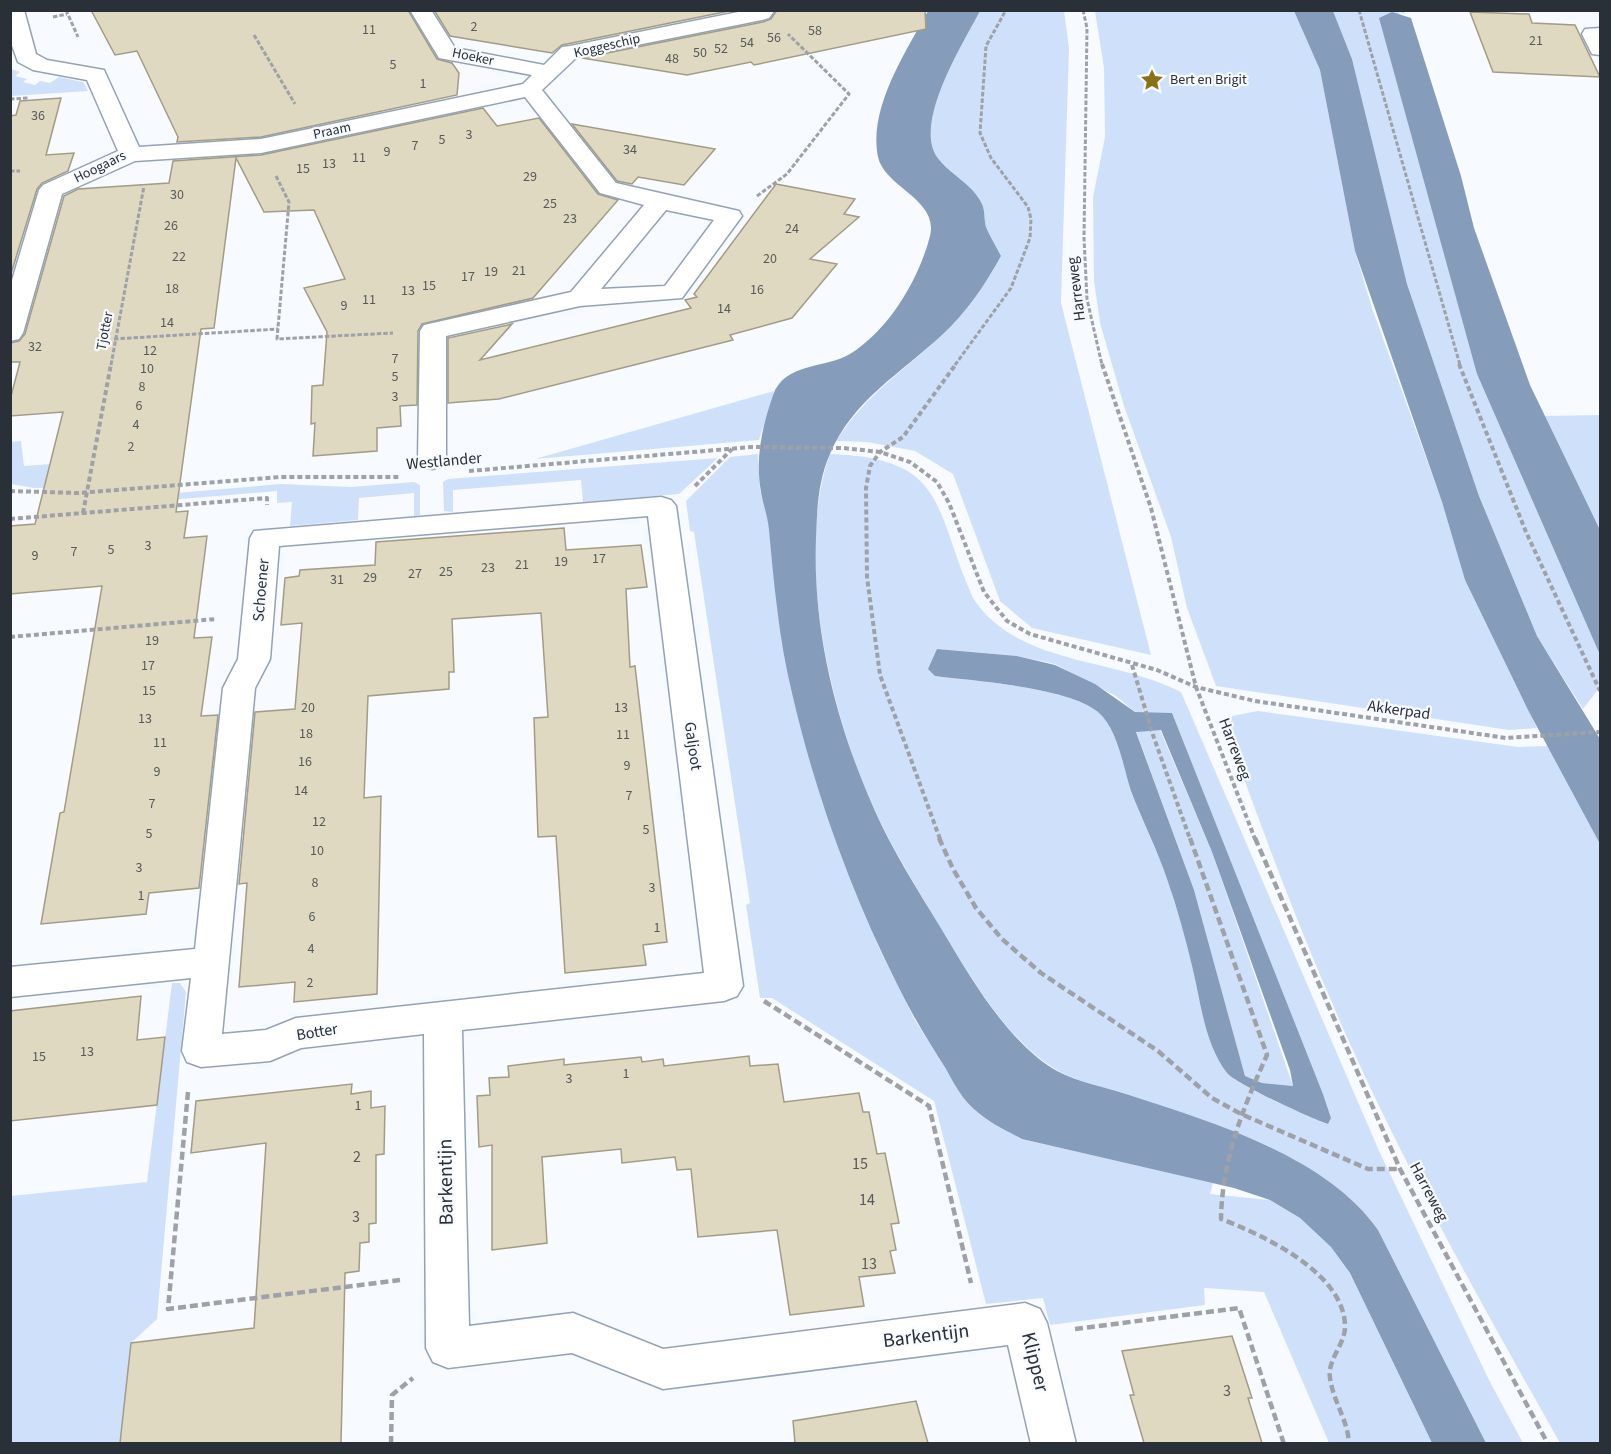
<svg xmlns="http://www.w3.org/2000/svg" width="1611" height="1454" font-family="'Source Sans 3',sans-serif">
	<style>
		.green { fill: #cfe1fa; fill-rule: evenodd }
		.water { fill: #869cbb; fill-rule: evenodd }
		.building { fill: #dfd9c1; stroke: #a29c86; stroke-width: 1.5 }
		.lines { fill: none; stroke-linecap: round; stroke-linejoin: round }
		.street-casing { stroke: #94a2b6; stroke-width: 3 }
		.path-far2 { stroke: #9ea2a8; stroke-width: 3; stroke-dasharray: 4.5 2; stroke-linecap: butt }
		.path-far1 { stroke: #9ea2a8; stroke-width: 4; stroke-dasharray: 5 3; stroke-linecap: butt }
		.path { stroke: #9ea2a8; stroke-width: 4.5; stroke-dasharray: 8 4; stroke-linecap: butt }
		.street { fill: #fff; fill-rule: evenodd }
		.labels { text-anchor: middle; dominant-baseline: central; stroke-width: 4.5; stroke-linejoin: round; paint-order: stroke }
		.number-label { font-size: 14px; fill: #575a5a }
		.far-street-label { font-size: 14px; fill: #2a3038; stroke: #f7faff }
		.far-poi-label { font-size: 14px; fill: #2a3038; stroke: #f7faff; text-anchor: start }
		.street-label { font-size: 16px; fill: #2a3038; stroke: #f7faff }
		.near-number-label { font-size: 16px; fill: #575a5a }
		.near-street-label { font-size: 20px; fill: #2a3038; stroke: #f7faff }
	</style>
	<rect width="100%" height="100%" fill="#f7faff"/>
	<g class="green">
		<path d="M980 11H1064L1069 48 1061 303 1151 655 1032 628 1000 601 953 474 915 451 867 442 836 441C866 394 905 370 943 334 968 311 985 285 1001 256 996 246 990 237 986 227 984 220 985 211 982 204 973 184 949 174 937 157 913 122 964 42 980 11Z"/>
		<path d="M1095 11H1294L1320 70 1355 251 1372 308 1442 502 1465 580 1537 728 1509 730 1216 686 1187 608 1171 537 1124 406 1100 323 1094 281 1093 197 1105 137 1104 68Z"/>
		<path d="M1333 11H1404L1405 14 1399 12 1477 374 1600 655V687L1583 709 1537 636 1479 496 1407 284 1352 59Z"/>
		<path d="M11 69 20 72 15 76 27 79 23 82 35 85 40 81 50 83 59 77 83 82 88 91 11 96Z"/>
		<path d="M774 391 759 440 535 459Z"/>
		<path d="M1600 415V530L1544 416Z"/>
		<path d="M21 441 24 466 77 462 79 487 34 488 11 484 10 442Z"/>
		<path d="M758 454 760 490 769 525 777 611 821 797 845 865 881 952 915 1020 952 1079 1022 1139 1213 1183 1210 1194 1270 1200 1300 1218 1331 1247 1350 1273 1432 1443H1329L1264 1292 1204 1288 1205 1305 1050 1325 1043 1298 986 1304 934 1101 772 998H760L746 905 750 903 694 532 690 531 686 501 730 457Z"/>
		<path d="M830 454C949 458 933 509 973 598 1017 666 1115 657 1181 692L1380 1153 1490 1382 1523 1443H1486L1378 1230C1329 1159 1211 1122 1132 1096 1110 1088 1076 1082 1057 1070 1008 1041 975 984 946 937 925 901 902 865 883 827 833 729 792 560 830 454ZM937 649 1017 656 1055 664 1116 696 1135 712 1172 714 1323 1094 1331 1118 1328 1123C1312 1119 1235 1084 1227 1073 1204 1043 1201 1002 1192 966 1185 937 1177 907 1167 879 1157 849 1142 821 1131 791 1123 767 1118 729 1098 712 1068 687 974 681 935 676Z"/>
		<path d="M718 458 679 494 583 502 581 480 453 490V512L444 511 443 482 448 479Z"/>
		<path d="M414 482 420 485V515L414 516V493L359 498 358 520 290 526 292 502 277 503V491L96 506 93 500 281 484 351 487Z"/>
		<path d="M1258 711 1518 747 1549 746 1600 844V1443H1560C1498 1333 1435 1222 1380 1108 1321 986 1272 859 1227 731L1232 716Z"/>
		<path d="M1160 730 1212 852 1293 1086 1262 1083 1245 1076 1194 890 1136 731Z"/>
		<path d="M172 983H180L186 992 157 1319 131 1343 120 1443H11V1196L147 1182Z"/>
	</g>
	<g class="water">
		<path d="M928 11H980C964 42 913 122 937 157 949 174 973 184 982 204 985 210 984 220 986 227 990 237 996 246 1001 256 985 285 967 312 942 335 901 373 852 401 830 454 818 481 817 509 816 538 812 636 840 738 882 826 901 865 926 903 948 940 974 984 1012 1046 1057 1071 1077 1082 1105 1087 1126 1094 1209 1121 1327 1156 1378 1230L1486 1443H1432L1350 1273 1331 1247 1300 1218 1270 1200 1234 1188 1022 1139C1003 1129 982 1119 967 1102 959 1093 952 1080 946 1069 928 1041 911 1013 897 984 851 892 815 793 792 693 779 640 774 585 769 530 768 517 763 505 761 492 755 458 762 427 773 395 785 362 825 369 850 354 889 330 919 279 930 236 939 199 885 188 878 157 868 108 906 52 928 11Z"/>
		<path d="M1294 11H1333L1352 59 1407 284 1479 496 1537 636 1600 739V844L1528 710 1465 580 1442 502 1355 251 1320 70Z"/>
		<path d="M1392 12 1411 18 1461 176 1474 228 1530 385 1600 530V655L1477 374 1379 18Z"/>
		<path d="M937 649 1017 656 1055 665 1095 684 1135 712 1172 713 1323 1094 1331 1118 1328 1124C1312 1119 1236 1084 1227 1073 1204 1043 1201 1002 1192 966 1185 937 1177 907 1167 879 1157 849 1142 820 1131 791 1123 767 1118 729 1098 712 1068 687 974 681 935 676L928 669ZM1161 730 1212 852 1290 1070 1293 1086 1262 1083 1245 1076 1194 890 1136 732Z"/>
	</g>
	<g class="building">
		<path d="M91 10H408L437 59 452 63 459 73 457 95 261 137 177 142 178 137 137 51 115 55Z"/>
		<path d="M434 10H734L562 45 552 53 450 36Z"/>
		<path d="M777 10H925L926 29 754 65 751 62 687 75 582 58 763 22 771 19Z"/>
		<path d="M1470 12 1529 14 1532 23 1575 25 1600 77 1493 72Z"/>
		<path d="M61 98 46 155 74 153 68 171 42 183 37 189 10 277V116L16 115 20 101Z"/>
		<path d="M483 108 497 126 539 118 598 194 618 200 533 298 422 324 418 331 417 405 400 406 401 426 377 428V451L313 456 315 423 311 424 312 386 323 385 327 332 304 288 345 279 314 210 264 212 236 158 214 328 201 329 176 512 188 511 184 538 207 536 194 638 212 637 201 716 218 715 199 888 149 893 146 914 41 924 60 813 64 812 102 586 10 594V526L35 524 63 412 10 416V400L20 362H10V343L19 341 25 334 64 196 78 189 169 183 173 161 261 155Z"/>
		<path d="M572 124 715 149 684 185 638 177 632 184 617 181Z"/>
		<path d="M776 184 855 199 844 214 859 217 810 259 837 264 792 318 730 335 733 340 499 399 448 403V338L512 324 480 360 691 308 685 300 697 297 694 294Z"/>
		<path d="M564 528 566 550 641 545 647 587 626 589 630 667 635 666 667 942 643 945 646 965 565 973 556 836 538 837 534 718 548 717 541 613 452 619 454 672H449V689L368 696 364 798 381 796 377 994 294 1002 295 982 239 987 247 883 239 884 255 712 295 709 302 623 281 625 285 578 299 576 300 570 375 565 376 542Z"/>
		<path d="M141 996 137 1040 165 1037 157 1105 10 1121V1011Z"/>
		<path d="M749 1056 750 1066 778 1064 784 1102 859 1093 863 1112H869L877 1154 885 1153 899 1223 891 1224 896 1250 890 1251 895 1273 859 1277 864 1306 790 1315 777 1230 698 1237 691 1169 677 1170 675 1157 622 1163 621 1149 542 1157 547 1243 492 1250V1145L479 1147 477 1096 490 1095 489 1078 509 1077 508 1066 564 1059V1065L641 1057 642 1062 663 1059 664 1066Z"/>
		<path d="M352 1084 351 1094 371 1091V1108L385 1106 384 1154 376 1155V1223L369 1224V1242L360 1243 359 1271 345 1273 341 1443H120L131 1343 254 1328 266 1143 191 1153 196 1101Z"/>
		<path d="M1232 1336 1252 1398H1248L1262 1443H1144L1130 1395H1134L1122 1351Z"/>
		<path d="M916 1401 928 1443H795L793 1421Z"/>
	</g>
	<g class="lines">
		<g class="street-casing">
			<g id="street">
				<path d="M10 10H24L36 54 47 60 104 70 139 147 261 139 523 84 532 75 439 58 410 10H431L455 48 544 65 562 47 570 46 748 10H775L769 18 762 20 577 57 542 90 616 183 739 211 742 216 682 298 580 306 446 336V460L442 466 432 469 422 466 418 460 420 331 424 325 571 292 644 205 600 193 525 97 261 153 135 161 62 194 23 333 19 339 10 341V287L39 190 43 185 118 151 87 80 33 70 18 62 10 40ZM666 210 714 220 665 286 601 289Z"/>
				<path d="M1600 28V55L1592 54 1582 34 1585 29Z"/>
				<path d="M661 497 671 500 676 506 743 986 737 996 724 1001 462 1030 469 1326 573 1313 663 1349 1025 1303 1040 1309 1047 1323 1076 1444H1031L1008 1345 663 1389 572 1353 448 1368 433 1362 426 1348 424 1034 301 1048 270 1061 201 1067 187 1062 182 1051 191 978 10 997V967L195 949 223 688 238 659 250 538 254 531ZM648 516 704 973 296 1018 266 1030 222 1034 255 688 270 659 279 546Z"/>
			</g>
		</g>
		<g class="path-far2">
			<path d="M66 10 78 37"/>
			<path d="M1083 10 1087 28 1084 238 1087 299 1102 365"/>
			<path d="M1359 10 1460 365"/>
			<path d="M53 17 67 14"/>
			<path d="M254 35 295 104"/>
			<path d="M10 99 28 98"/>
			<path d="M10 171H20"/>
			<path d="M276 176 289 202 277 339 393 333"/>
			<path d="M757 196 787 174 849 94 788 34"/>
			<path d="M114 339 278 329"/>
			<path d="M111 365 144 186"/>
			<path d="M955 365 1011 288 1030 238 1031 219 1028 207 991 158 980 133 986 46 1006 10"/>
		</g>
		<g class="path-far1">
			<path d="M1102 364 1151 508 1196 687 1255 839"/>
			<path d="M1459 364 1526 532 1600 691"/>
			<path d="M469 471 752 447 843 448 880 452 910 462 937 482 949 503 984 592 1007 621 1030 634 1157 670 1196 687 1255 701 1506 738 1600 732"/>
			<path d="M695 486 732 449"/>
			<path d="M10 491 78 493 280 477H399"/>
			<path d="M83 513 111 364"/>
			<path d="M10 519 267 498V505"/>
			<path d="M10 637 216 619"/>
			<path d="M1132 665 1153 735 1190 839"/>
			<path d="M940 839 880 675 867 577 866 488 870 466 880 452 903 437 956 364"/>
		</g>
		<g class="path">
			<path d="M939 838 953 869 976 908 1002 939 1041 973 1158 1051 1212 1098 1241 1114 1368 1169H1400"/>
			<path d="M1190 838 1267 1055C1243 1108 1222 1160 1221 1219 1263 1235 1343 1272 1345 1325 1346 1344 1327 1359 1330 1378 1333 1401 1348 1420 1349 1444"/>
			<path d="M1255 838 1400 1169 1548 1444"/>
			<path d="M764 1001 929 1106 971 1283"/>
			<path d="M188 1092 168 1309 400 1280"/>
			<path d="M1075 1329 1239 1308 1284 1444"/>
			<path d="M391 1444 392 1395 413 1378"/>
		</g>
		<use href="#street" class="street"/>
	</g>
	<defs>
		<g id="sight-bare" transform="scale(1.8)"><path d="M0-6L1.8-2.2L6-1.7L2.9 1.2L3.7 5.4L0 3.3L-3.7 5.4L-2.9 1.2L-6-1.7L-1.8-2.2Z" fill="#887214" stroke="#f7faff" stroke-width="2.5" paint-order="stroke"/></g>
	</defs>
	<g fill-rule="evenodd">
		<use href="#sight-bare" x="1152" y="80"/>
	</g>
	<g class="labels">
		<g class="number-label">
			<text x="474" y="27">2</text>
			<text x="369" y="30">11</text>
			<text x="815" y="31">58</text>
			<text x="774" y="38">56</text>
			<text x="1536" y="41">21</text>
			<text x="747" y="43">54</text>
			<text x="721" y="49">52</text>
			<text x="700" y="53">50</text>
			<text x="672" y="59">48</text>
			<text x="393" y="65">5</text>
			<text x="423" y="84">1</text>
			<text x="38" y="116">36</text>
			<text x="469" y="135">3</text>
			<text x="442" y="140">5</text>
			<text x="415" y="146">7</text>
			<text x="630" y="150">34</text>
			<text x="387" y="152">9</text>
			<text x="359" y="158">11</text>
			<text x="329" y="164">13</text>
			<text x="303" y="169">15</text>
			<text x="530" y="177">29</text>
			<text x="177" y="195">30</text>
			<text x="550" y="204">25</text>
			<text x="570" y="219">23</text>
			<text x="171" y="226">26</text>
			<text x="792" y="229">24</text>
			<text x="179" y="257">22</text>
			<text x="770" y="259">20</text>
			<text x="519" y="271">21</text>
			<text x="491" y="272">19</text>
			<text x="468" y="277">17</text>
			<text x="429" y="286">15</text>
			<text x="172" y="289">18</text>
			<text x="757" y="290">16</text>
			<text x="408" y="291">13</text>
			<text x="369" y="300">11</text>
			<text x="344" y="306">9</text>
			<text x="724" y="309">14</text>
			<text x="167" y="323">14</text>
			<text x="35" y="347">32</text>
			<text x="150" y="351">12</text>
			<text x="395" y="359">7</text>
			<text x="147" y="369">10</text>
			<text x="395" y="377">5</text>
			<text x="142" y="387">8</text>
			<text x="395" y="397">3</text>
			<text x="139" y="406">6</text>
			<text x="136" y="425">4</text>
			<text x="131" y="447">2</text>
			<text x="148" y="546">3</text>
			<text x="111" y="550">5</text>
			<text x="74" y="552">7</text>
			<text x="35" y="556">9</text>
			<text x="599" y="559">17</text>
			<text x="561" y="562">19</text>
			<text x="522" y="565">21</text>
			<text x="488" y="568">23</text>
			<text x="446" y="572">25</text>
			<text x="415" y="574">27</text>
			<text x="370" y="578">29</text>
			<text x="337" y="580">31</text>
			<text x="152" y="641">19</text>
			<text x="148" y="666">17</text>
			<text x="149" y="691">15</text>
			<text x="308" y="708">20</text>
			<text x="621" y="708">13</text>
			<text x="145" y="719">13</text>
			<text x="306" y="734">18</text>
			<text x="623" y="735">11</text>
			<text x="160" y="743">11</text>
			<text x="305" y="762">16</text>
			<text x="627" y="766">9</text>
			<text x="157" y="772">9</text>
			<text x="301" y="791">14</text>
			<text x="629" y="796">7</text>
			<text x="152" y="804">7</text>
			<text x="319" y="822">12</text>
			<text x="646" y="830">5</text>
			<text x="149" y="834">5</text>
			<text x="317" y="851">10</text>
			<text x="139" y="868">3</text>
			<text x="315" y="883">8</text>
			<text x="652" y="888">3</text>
			<text x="141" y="896">1</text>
			<text x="312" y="917">6</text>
			<text x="657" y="928">1</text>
			<text x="311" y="949">4</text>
			<text x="310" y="983">2</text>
			<text x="87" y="1052">13</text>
			<text x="39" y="1057">15</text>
			<text x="626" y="1074">1</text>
			<text x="569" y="1079">3</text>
			<text x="358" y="1106">1</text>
		</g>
		<g class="far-street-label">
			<text transform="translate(607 46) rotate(-13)">Koggeschip</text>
			<text transform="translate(473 57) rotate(12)">Hoeker</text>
			<text transform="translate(332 131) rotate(-12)">Praam</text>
			<text transform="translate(100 167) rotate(-26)">Hoogaars</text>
			<text transform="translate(105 331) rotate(-79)">Tjotter</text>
		</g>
		<g class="far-poi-label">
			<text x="1170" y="80">Bert en Brigit</text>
		</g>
		<g class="street-label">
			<text transform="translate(1076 289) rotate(-97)">Harreweg</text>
			<text transform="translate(444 461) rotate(-5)">Westlander</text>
			<text transform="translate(261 590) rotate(-85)">Schoener</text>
			<text transform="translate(1399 710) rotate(8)">Akkerpad</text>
			<text transform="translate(693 746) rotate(82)">Galjoot</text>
			<text transform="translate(1235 749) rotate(69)">Harreweg</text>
			<text transform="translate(317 1032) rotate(-9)">Botter</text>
			<text transform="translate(1429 1192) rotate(62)">Harreweg</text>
		</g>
		<g class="near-number-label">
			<text x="357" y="1157">2</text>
			<text x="860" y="1164">15</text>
			<text x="867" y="1200">14</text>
			<text x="356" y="1217">3</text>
			<text x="869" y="1264">13</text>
			<text x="1227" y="1391">3</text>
		</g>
		<g class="near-street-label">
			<text transform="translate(446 1182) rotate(-91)">Barkentijn</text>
			<text transform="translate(926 1336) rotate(-7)">Barkentijn</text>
			<text transform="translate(1035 1362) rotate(76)">Klipper</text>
		</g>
	</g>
	<rect width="1611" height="1454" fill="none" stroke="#2a3038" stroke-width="24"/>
</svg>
